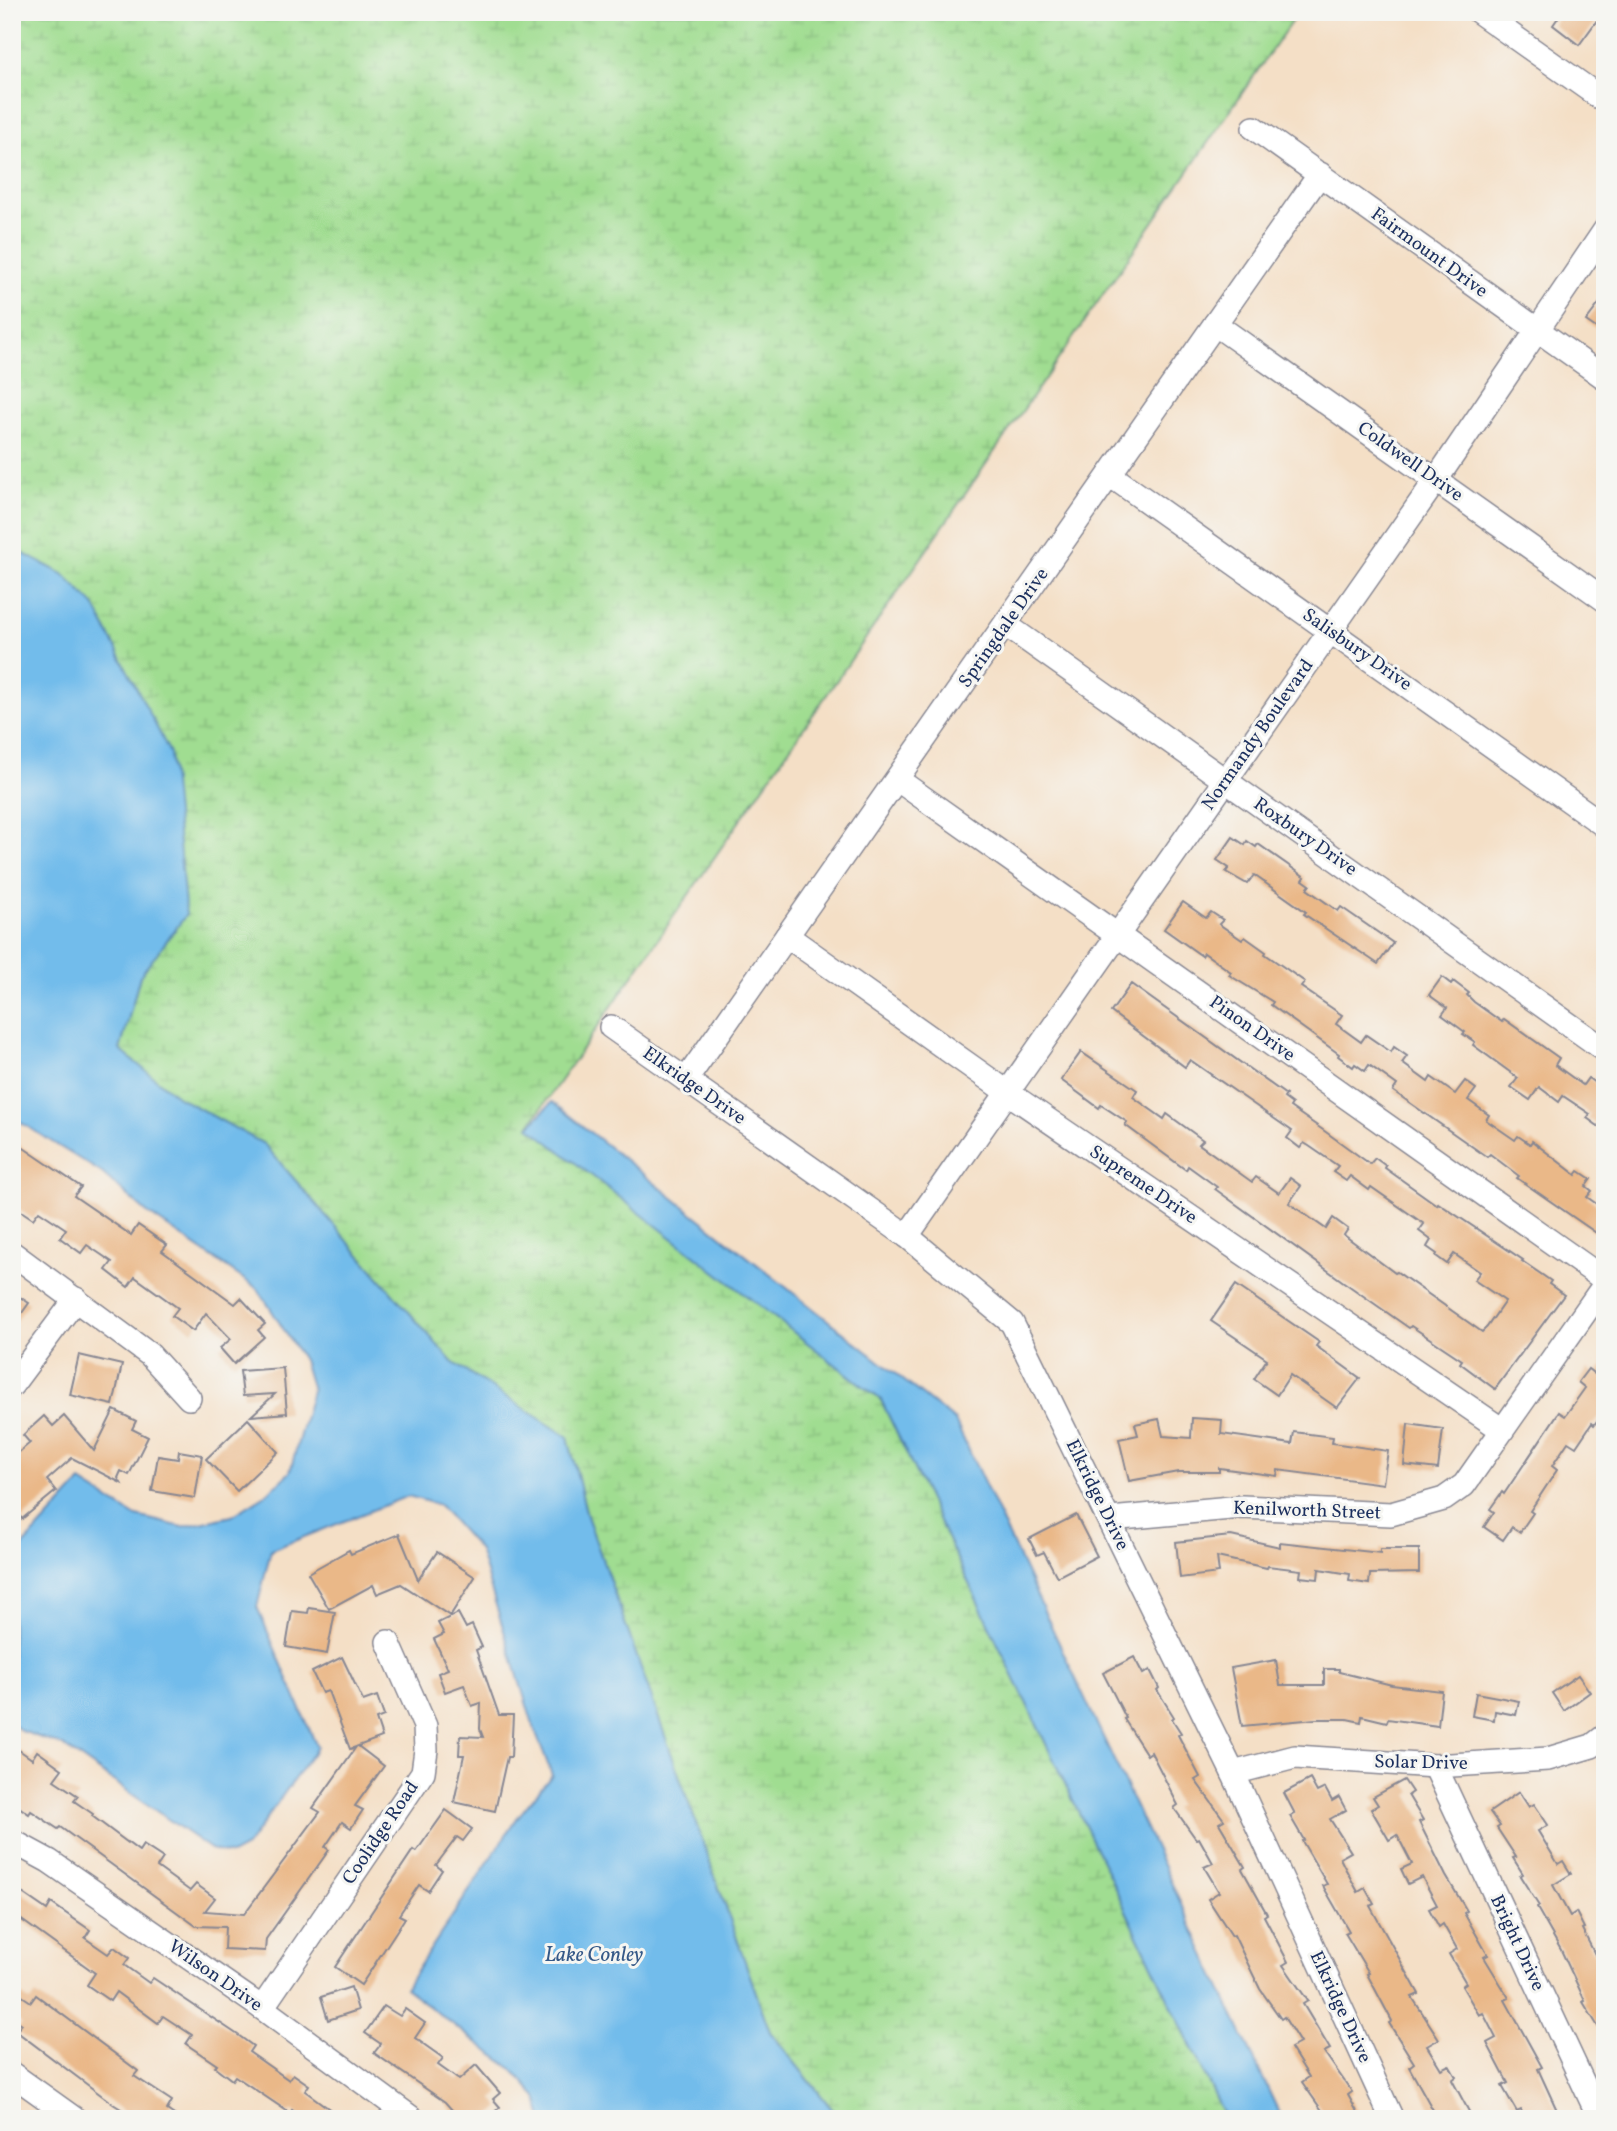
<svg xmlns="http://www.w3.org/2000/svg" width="1617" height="2131" font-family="Vollkorn,serif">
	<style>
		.wetland { fill: url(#wetland-marsh); stroke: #5e8678; stroke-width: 2 }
		.water { fill: #72bceb; stroke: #4676a4; stroke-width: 2 }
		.building { fill: #eab888 }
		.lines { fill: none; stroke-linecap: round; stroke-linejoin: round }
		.minor-casing { stroke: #888792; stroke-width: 26 }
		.minor { stroke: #fff; stroke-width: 23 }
		.labels { text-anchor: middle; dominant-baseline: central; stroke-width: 6; stroke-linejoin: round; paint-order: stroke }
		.street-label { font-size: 19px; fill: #1b2f5e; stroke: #f6f6f2 }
		.water-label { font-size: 21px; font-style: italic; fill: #355988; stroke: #f6f6f2 }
	</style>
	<defs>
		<pattern id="wetland-marsh" width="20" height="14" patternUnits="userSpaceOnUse" patternTransform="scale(1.75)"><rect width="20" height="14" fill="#a0dd91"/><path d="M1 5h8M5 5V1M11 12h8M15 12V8" fill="none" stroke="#89be7f"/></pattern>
	</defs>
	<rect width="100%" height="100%" fill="#f6f6f2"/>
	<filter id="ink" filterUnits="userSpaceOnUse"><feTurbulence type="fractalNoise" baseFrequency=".0143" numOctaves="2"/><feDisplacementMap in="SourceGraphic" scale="14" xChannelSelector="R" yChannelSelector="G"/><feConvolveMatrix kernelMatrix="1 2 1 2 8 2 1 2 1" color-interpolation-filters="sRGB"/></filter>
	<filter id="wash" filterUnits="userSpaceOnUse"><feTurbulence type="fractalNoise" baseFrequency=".00686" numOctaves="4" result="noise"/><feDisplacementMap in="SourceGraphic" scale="28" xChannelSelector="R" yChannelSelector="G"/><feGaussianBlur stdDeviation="1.57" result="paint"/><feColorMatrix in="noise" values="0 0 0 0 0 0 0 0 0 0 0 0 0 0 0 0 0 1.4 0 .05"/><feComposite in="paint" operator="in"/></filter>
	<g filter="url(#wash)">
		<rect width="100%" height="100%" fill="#f4dfc6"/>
		<path class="wetland" d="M12 12H1298L529 1126 881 1400 1226 2119H840L770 2032 587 1516 568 1437 452 1362 264 1144 178 1097 120 1050 140 976 186 915 63 574 12 548Z"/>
		<g class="water">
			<path d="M12 548 63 574 94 605 170 753 186 915 140 976 120 1050 178 1097 264 1144 452 1362 568 1437 587 1516 770 2032 840 2119H543L537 2097 512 2069 405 1988 517 1818 552 1775 532 1722 479 1550 439 1505 408 1496 271 1550 257 1607 317 1747 246 1847 231 1855 211 1849 63 1746 22 1731 12 1724V1549L22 1547 81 1482 133 1515 182 1527 232 1516 264 1496 290 1472 312 1390 303 1360 258 1289 146 1212 102 1173 12 1117Z"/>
			<path d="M552 1102 955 1421 1282 2119H1226L881 1400 529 1127Z"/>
		</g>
		<g id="blocks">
			<g class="building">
				<path d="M1562 12H1603L1579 45 1553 25Z"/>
				<path d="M1605 296V334L1586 321Z"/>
				<path d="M1233 837 1245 845 1247 841 1256 847 1258 844 1305 877 1303 880 1310 885 1307 889 1338 911 1341 907 1393 943 1378 964 1304 914 1306 912 1254 875 1247 884 1226 872 1229 868 1217 860Z"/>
				<path d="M1183 902 1206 918 1211 912 1223 920 1219 924 1242 940 1245 937 1266 952 1265 954 1305 982 1301 987 1342 1015 1336 1024 1361 1042 1366 1035 1391 1052 1394 1047 1407 1056 1402 1063 1428 1082 1431 1077 1455 1094 1465 1081 1476 1089 1468 1100 1489 1115 1486 1120 1515 1140 1518 1136 1530 1144 1532 1141 1576 1175 1579 1171 1591 1179 1586 1186 1592 1191 1587 1197 1605 1210V1239L1517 1178 1519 1176 1490 1154 1487 1157 1393 1091 1397 1085 1369 1065 1365 1071 1355 1064 1353 1067 1338 1056 1339 1054 1271 1005 1273 1002 1229 975 1231 972 1204 953 1202 956 1164 929Z"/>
				<path d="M1442 977 1451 984 1453 981 1469 993 1467 995 1474 1002 1502 1022 1504 1019 1559 1058 1555 1065 1583 1085 1588 1078 1605 1090V1131L1587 1118 1590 1114 1563 1096 1559 1102 1539 1087 1530 1100 1511 1087 1518 1078 1473 1045 1475 1042 1463 1034 1465 1032 1442 1015 1447 1008 1429 995Z"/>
				<path d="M1131 984 1286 1095 1284 1098 1292 1104 1290 1107 1323 1130 1370 1164 1375 1158 1386 1166 1385 1168 1437 1205 1438 1203 1523 1260 1522 1261 1551 1281 1549 1284 1564 1295 1495 1389 1460 1363 1462 1360 1411 1326 1409 1328 1345 1283 1215 1189 1217 1187 1188 1166 1186 1170 1125 1125 1127 1122 1101 1105 1099 1108 1061 1080 1081 1052 1137 1090 1133 1097 1164 1119 1167 1114 1203 1140 1199 1144 1252 1182 1256 1177 1279 1193 1290 1178 1301 1186 1289 1203 1326 1229 1333 1218 1348 1229 1344 1235 1395 1273 1397 1272 1482 1332 1487 1327 1505 1301 1474 1280 1480 1272 1454 1254 1447 1264 1436 1256 1437 1254 1427 1247 1431 1240 1419 1231 1424 1224 1371 1187 1369 1190 1350 1176 1346 1181 1333 1172 1338 1166 1309 1146 1304 1143 1300 1148 1287 1138 1292 1131 1190 1060 1185 1067 1111 1012Z"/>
				<path d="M12 1140 81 1187 74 1196 131 1235 138 1225 167 1245 162 1251 235 1304 241 1298 265 1324 258 1330 264 1337 234 1364 220 1348 231 1339 206 1313 193 1331 172 1316 178 1308 135 1277 128 1287 106 1270 112 1262 87 1245 81 1253 60 1238 66 1229 39 1211 33 1219 12 1205Z"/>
				<path d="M1236 1285 1319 1342 1316 1346 1360 1378 1337 1408 1290 1375 1277 1395 1254 1379 1267 1359 1211 1321Z"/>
				<path d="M12 1292 29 1303 12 1327Z"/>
				<path d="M79 1355 122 1365 113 1405 70 1395Z"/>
				<path d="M1605 1363V1410L1594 1425 1592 1423 1576 1447 1568 1442 1552 1466 1557 1470 1530 1511 1533 1513 1520 1532 1512 1527 1503 1540 1484 1527 1494 1512 1490 1509 1502 1492 1504 1494 1559 1412 1565 1416 1585 1388 1578 1382 1588 1369 1596 1375Z"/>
				<path d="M283 1368 287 1413 251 1416 275 1394 243 1396 240 1371Z"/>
				<path d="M114 1410 136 1421 132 1429 148 1437 129 1475 121 1471 118 1478 121 1483 72 1458 47 1480 56 1491 22 1519 12 1507V1458L30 1443 23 1435 44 1416 53 1426 64 1416 94 1451Z"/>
				<path d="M1192 1418 1222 1420 1221 1434 1292 1444 1294 1432 1333 1437 1332 1443 1388 1451 1383 1484 1278 1470 1277 1476 1219 1468V1472H1178L1129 1481 1119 1439 1138 1435 1135 1424 1159 1419 1163 1436 1191 1438Z"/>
				<path d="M248 1419 278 1452 237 1491 206 1459Z"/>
				<path d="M1408 1424 1443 1429 1438 1469 1404 1465Z"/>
				<path d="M179 1451 202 1455 195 1498 152 1491 158 1456 178 1459Z"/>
				<path d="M1076 1515 1097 1556 1057 1577 1044 1552 1037 1555 1029 1539Z"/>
				<path d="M399 1534 418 1580 437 1552 475 1577 450 1616 401 1584 377 1594 373 1585 329 1609 308 1573 349 1550 351 1554Z"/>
				<path d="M1231 1536 1280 1547V1542L1380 1553V1549H1419V1573L1370 1574 1369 1584 1349 1581 1350 1574 1319 1569 1318 1579 1300 1577 1301 1570 1268 1566 1267 1568 1217 1557 1219 1573 1180 1578 1176 1542Z"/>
				<path d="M309 1608 335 1612 327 1654 286 1647 292 1611 308 1613Z"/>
				<path d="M458 1613 466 1628 472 1625 482 1647 476 1650 499 1715H513L511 1757H507L495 1811 454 1802 464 1755H459L460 1736 483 1737 480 1729 481 1703 472 1706 464 1685 445 1692 438 1673 448 1669 434 1639 444 1634 438 1623Z"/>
				<path d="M342 1657 363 1701 377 1696 384 1716 376 1719 382 1737 358 1746 384 1766 355 1806 363 1810 351 1828 342 1822 325 1847 329 1850 266 1939 265 1951 224 1949 225 1927 196 1926 60 1827 58 1829 31 1811 29 1814 12 1802V1797L18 1789 12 1786V1759L19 1750 32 1759 37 1751 62 1769 54 1780 78 1796 74 1801 93 1814 92 1816 139 1851 143 1845 163 1858 157 1867 190 1891 196 1884 215 1898 205 1911 244 1914 320 1812 313 1808 356 1747 350 1749 328 1691 322 1693 312 1672Z"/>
				<path d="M1134 1657 1143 1674 1150 1670 1159 1688 1157 1690 1174 1717 1172 1719 1181 1733 1178 1735 1200 1777 1195 1780 1224 1820 1219 1823 1245 1867 1242 1869 1267 1914 1264 1916 1288 1962 1283 1965 1308 2001 1303 2004 1330 2049 1324 2052 1352 2092 1348 2095 1361 2119H1328L1302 2082 1309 2077 1291 2048 1300 2043 1284 2017 1281 2019 1260 1989 1234 1935 1232 1936 1208 1899 1219 1892 1204 1867 1213 1863 1199 1838 1196 1839 1174 1808 1178 1805 1151 1752 1147 1755 1124 1719 1126 1718 1103 1673Z"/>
				<path d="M1276 1660 1280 1685H1324V1669H1339V1672L1392 1685 1442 1691 1438 1726 1388 1719 1387 1722 1362 1716 1361 1722 1347 1719H1316L1242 1726 1231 1668Z"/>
				<path d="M1578 1675 1590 1692 1564 1711 1552 1693Z"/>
				<path d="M1476 1693 1519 1701 1516 1715 1495 1711 1494 1720 1472 1716Z"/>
				<path d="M1310 1779 1317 1792 1325 1788 1332 1801 1339 1797 1346 1810 1330 1819 1351 1852 1340 1858 1344 1866 1358 1892 1365 1888 1374 1904 1370 1906 1419 1994 1412 1997 1439 2039 1427 2046 1441 2069 1449 2065 1456 2077 1452 2080 1473 2119H1438L1409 2067 1414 2063 1389 2023 1392 2021 1367 1974 1369 1973 1345 1933 1349 1931 1323 1886 1327 1884 1302 1841 1304 1840 1290 1816 1295 1814 1284 1793Z"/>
				<path d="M1404 1780 1412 1792 1408 1795 1423 1820 1419 1822 1446 1876 1467 1911 1464 1913 1488 1955 1484 1957 1509 1998 1505 2000 1542 2067 1538 2069 1561 2119H1525L1521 2110 1517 2112 1502 2086 1508 2083 1487 2043 1496 2038 1483 2013 1479 2015 1462 1986 1466 1983 1449 1954 1457 1949 1443 1924 1439 1927 1429 1909 1437 1905 1422 1877 1408 1884 1401 1869 1412 1864 1397 1835 1389 1840 1371 1809 1378 1805 1373 1797Z"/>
				<path d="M1519 1792 1529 1807 1534 1804 1548 1825 1538 1831 1558 1864 1563 1861 1571 1874 1553 1885 1570 1916 1576 1912 1584 1928 1582 1929 1605 1974V2038L1583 2002 1585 2001 1561 1950 1537 1908 1539 1906 1520 1876 1523 1874 1513 1858 1516 1857 1497 1828 1500 1826 1490 1812Z"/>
				<path d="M446 1810 472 1829 463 1841 457 1837 436 1865 442 1870 428 1891 419 1885 399 1915 405 1918 361 1985 335 1967 413 1850 416 1852Z"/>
				<path d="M12 1886 47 1910 51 1903 90 1930 85 1938 108 1954 114 1947 129 1958 124 1965 149 1983 153 1978 238 2035 253 2046 249 2052 289 2080 293 2074 309 2085 305 2091 343 2119H304L292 2110 290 2113 235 2076 232 2080 215 2067 217 2065 186 2044 192 2035 163 2016 158 2023 116 1992 110 2001 87 1985 95 1973 12 1913Z"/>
				<path d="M351 1987 358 2010 328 2020 321 1997Z"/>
				<path d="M19 1994 31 2002 36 1995 138 2071 134 2076 172 2101 167 2110 180 2119H137L113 2104 16 2031 22 2024 12 2017V2004Z"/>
				<path d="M384 2006 400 2016 405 2009 425 2023 415 2038 443 2058 438 2065 459 2080 476 2065 500 2093 493 2099 500 2107 487 2119H460L445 2102 374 2053 381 2044 365 2033Z"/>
			</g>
		</g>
	</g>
	<g filter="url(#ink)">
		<use href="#blocks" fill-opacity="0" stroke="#888792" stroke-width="2"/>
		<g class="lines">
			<g class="minor-casing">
				<g id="minor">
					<path d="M1479 12 1605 101"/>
					<path d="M1254 128 1605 378"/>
					<path d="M1215 324 1605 600"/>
					<path d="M1110 475 1605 826"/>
					<path d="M1006 625 1605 1050"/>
					<path d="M898 780 1605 1280"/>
					<path d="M787 936 1007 1092 1501 1429"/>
					<path d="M611 1027 907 1236 1012 1323 1233 1773 1392 2119"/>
					<path d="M686 1080 1320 174"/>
					<path d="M907 1236 1436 480 1605 230"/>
					<path d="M12 1253 150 1355 189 1398"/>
					<path d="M12 1385 76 1299"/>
					<path d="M1110 1519 1242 1507 1391 1514 1444 1499 1464 1485 1605 1284"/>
					<path d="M1435 1766 1600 2119"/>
					<path d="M1233 1773 1295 1757 1435 1766 1548 1759 1592 1746 1605 1736"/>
					<path d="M12 1841 49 1861 262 2008 413 2119"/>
					<path d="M262 2008 423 1772 426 1750 425 1726 388 1642"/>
					<path d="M12 2074 75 2119"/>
				</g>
			</g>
			<use href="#minor" class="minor"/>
		</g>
	</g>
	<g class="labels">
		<g class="street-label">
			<text transform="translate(1429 253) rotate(36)">Fairmount Drive</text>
			<text transform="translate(1410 462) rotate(35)">Coldwell Drive</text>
			<text transform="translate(1004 628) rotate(-55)">Springdale Drive</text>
			<text transform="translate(1357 650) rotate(35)">Salisbury Drive</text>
			<text transform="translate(1258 735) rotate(-55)">Normandy Boulevard</text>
			<text transform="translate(1305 837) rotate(35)">Roxbury Drive</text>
			<text transform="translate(1252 1029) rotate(35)">Pinon Drive</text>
			<text transform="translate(694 1086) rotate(35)">Elkridge Drive</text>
			<text transform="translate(1143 1185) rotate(34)">Supreme Drive</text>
			<text transform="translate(1097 1495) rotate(64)">Elkridge Drive</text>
			<text transform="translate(1307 1511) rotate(2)">Kenilworth Street</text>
			<text transform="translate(1421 1763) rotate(1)">Solar Drive</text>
			<text transform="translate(381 1833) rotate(-56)">Coolidge Road</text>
			<text transform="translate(1517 1943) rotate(65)">Bright Drive</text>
			<text transform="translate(215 1976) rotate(35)">Wilson Drive</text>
			<text transform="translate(1340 2007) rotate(65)">Elkridge Drive</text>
		</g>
		<g class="water-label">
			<text x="594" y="1955">Lake Conley</text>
		</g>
	</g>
	<rect width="1617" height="2131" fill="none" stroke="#f6f6f2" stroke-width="42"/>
</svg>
